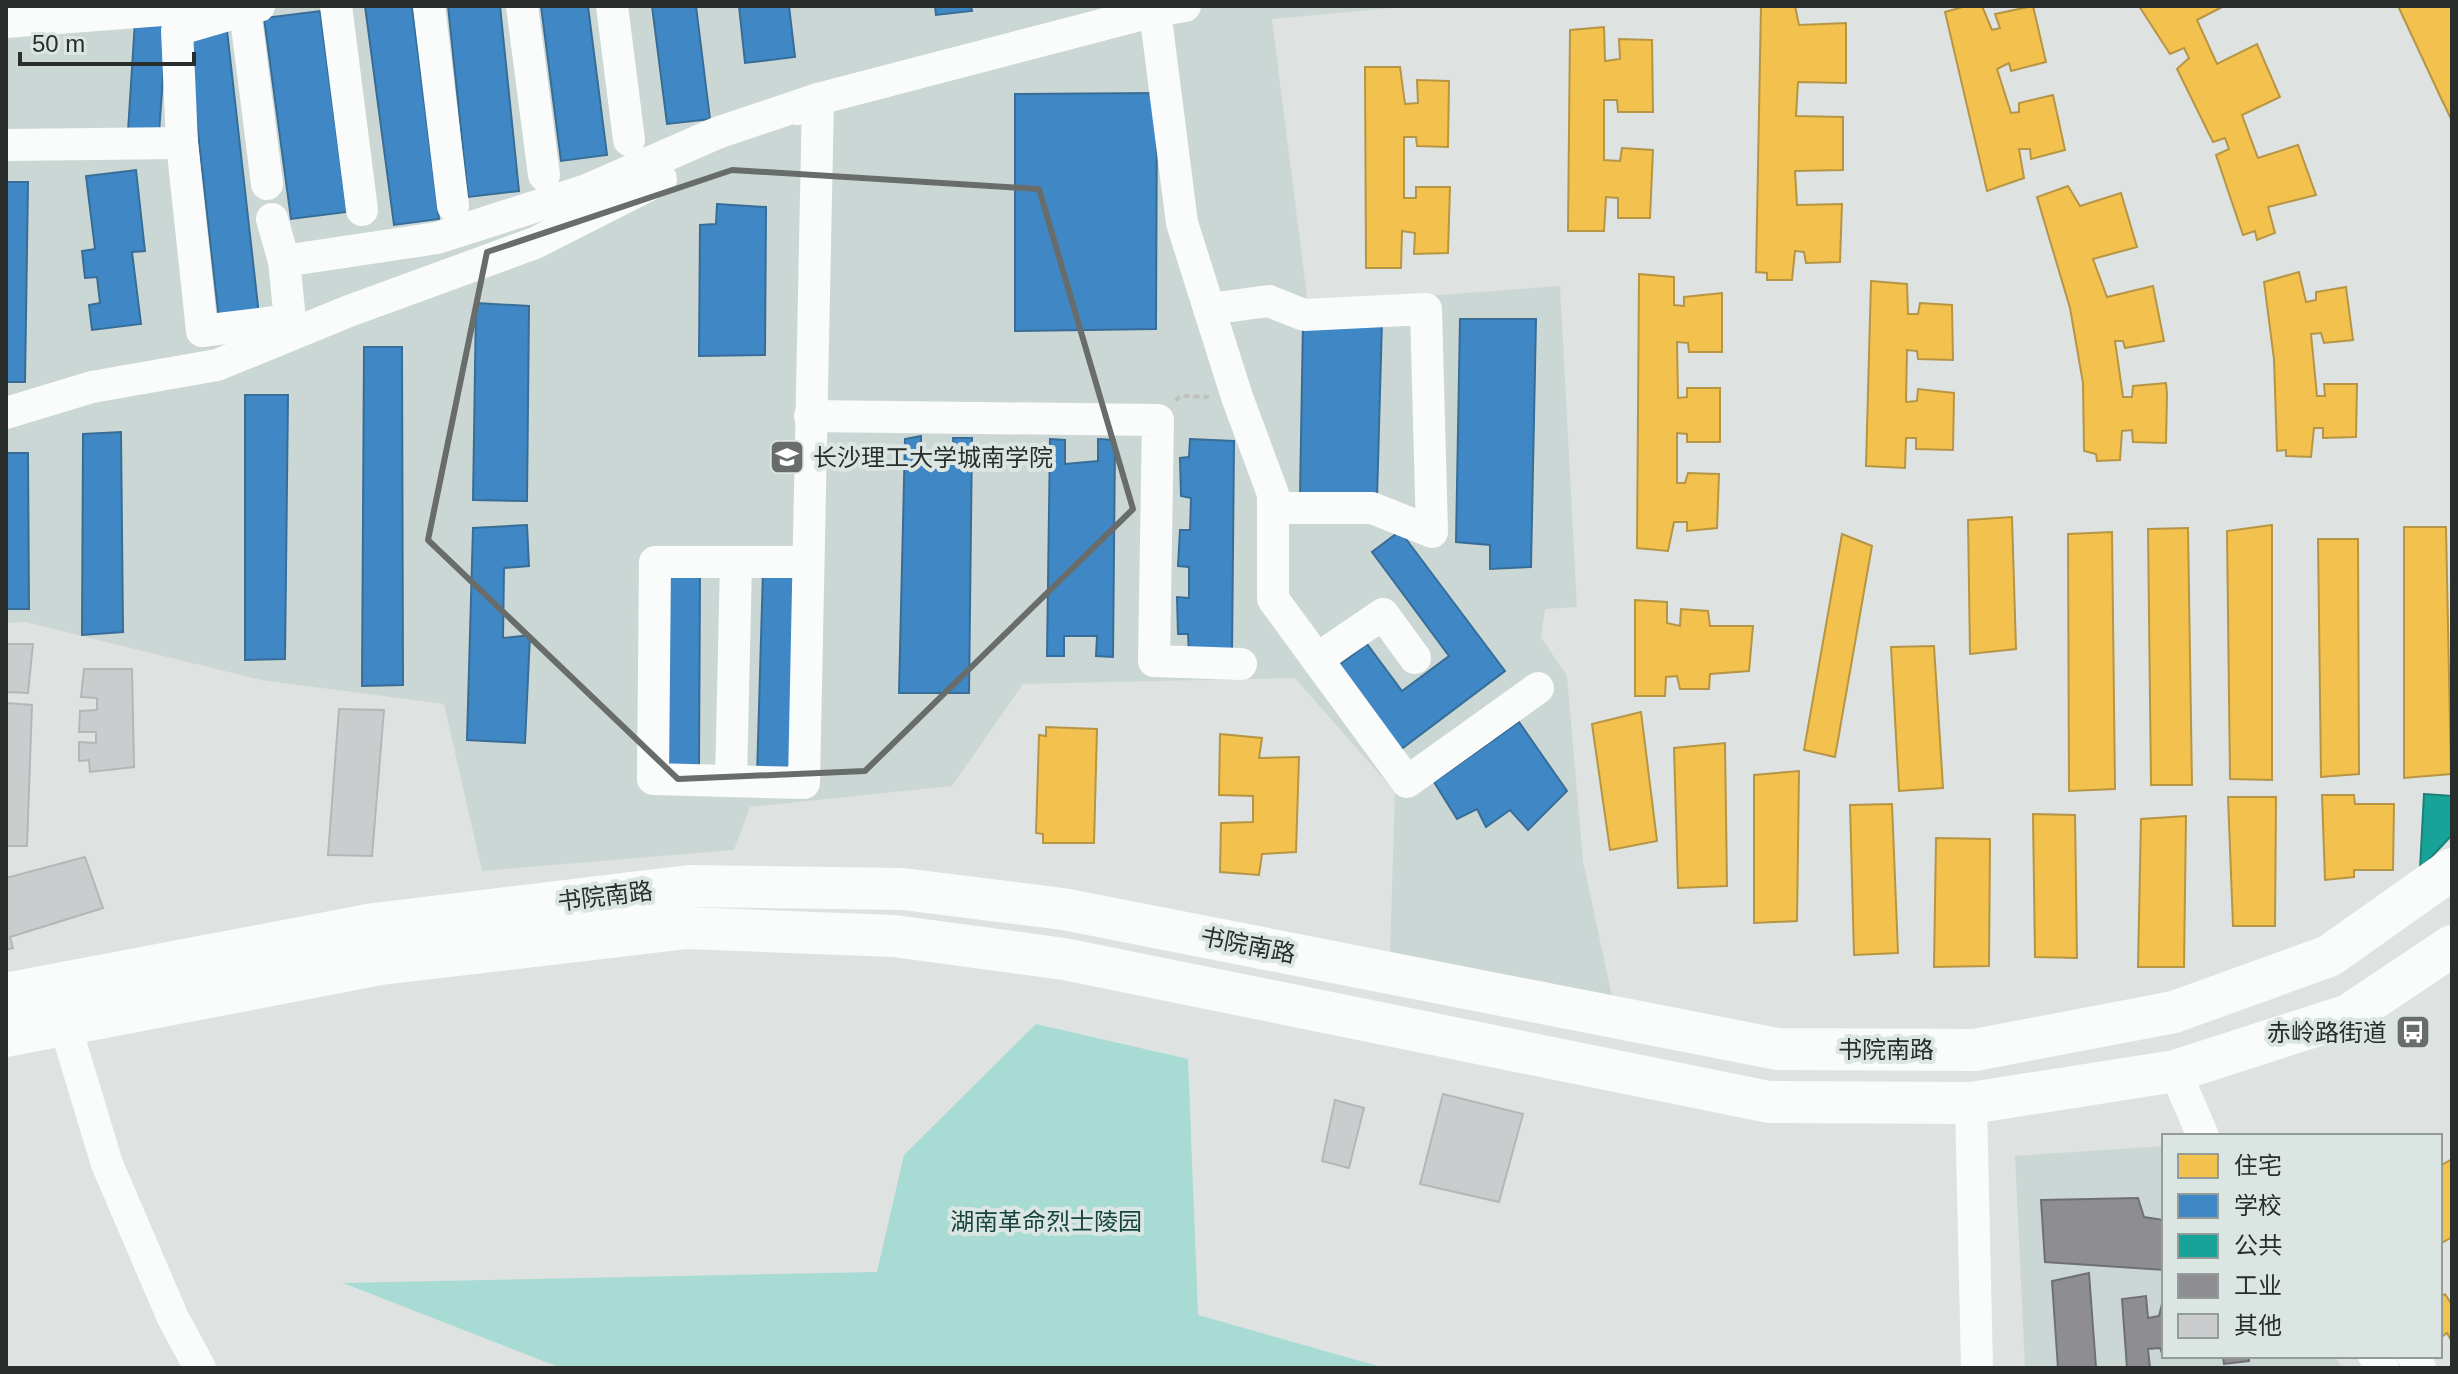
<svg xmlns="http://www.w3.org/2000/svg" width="2458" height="1374" font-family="Helvetica,'Noto Sans SC',sans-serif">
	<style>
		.built { fill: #cbd7d4 }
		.green { fill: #a8dbd3 }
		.homes { fill: #f2c14e; stroke: #b69544; stroke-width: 2 }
		.schools { fill: #3f88c5; stroke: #386d97; stroke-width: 2 }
		.public { fill: #17a398; stroke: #1c8078; stroke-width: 2 }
		.industry { fill: #8d8d92; stroke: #6f7073; stroke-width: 2 }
		.building { fill: #cbccce; stroke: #b5b6b7; stroke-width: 2 }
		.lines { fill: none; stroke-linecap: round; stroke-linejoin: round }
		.path { stroke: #bfc1c0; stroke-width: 4; stroke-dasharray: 6 4; stroke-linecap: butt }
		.minor { stroke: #fafbfb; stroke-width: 32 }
		.major { stroke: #fafbfb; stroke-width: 42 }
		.marked { fill: none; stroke: #686d6c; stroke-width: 6; stroke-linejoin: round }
		.labels { text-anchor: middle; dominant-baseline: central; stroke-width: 8; stroke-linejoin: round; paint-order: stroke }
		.poi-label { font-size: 24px; fill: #292d2c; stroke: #dbe6e3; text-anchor: start }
		.street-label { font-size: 24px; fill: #292d2c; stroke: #dbe6e3 }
		.park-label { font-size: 24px; fill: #17443e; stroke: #dbe6e3 }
	</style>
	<rect width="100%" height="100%" fill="#dee3e2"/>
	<g class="built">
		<path d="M6 6H1414L1272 19 1308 305 1560 286 1577 607 1545 609 1541 637 1567 676 1583 861 1612 997 1390 954 1395 792 1295 678 1023 684 952 786 750 807 734 850 482 871 444 704 261 680 25 622 6 623Z"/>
		<path d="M2164 1146V1356H2334L2343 1368H2025L2015 1156Z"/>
	</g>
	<path class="green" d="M1036 1024 1188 1059 1198 1315 1385 1368H561L343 1283 877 1272 904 1155Z"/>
	<g class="homes">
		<path d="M1761 6H1795L1799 25 1846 23V83L1798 82 1796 116 1843 117V170L1795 171 1797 205 1842 204 1840 262 1806 263 1804 252 1795 251 1792 280H1767V273L1756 272Z"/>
		<path d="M1966 6H1982L1992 30 2000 28 1995 14 2033 6 2046 62 2011 71 2009 63 1997 69 2011 113 2019 112V103L2053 95 2065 150 2031 159 2030 149H2019L2024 178 1987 191 1945 12Z"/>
		<path d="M2139 6H2224L2197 20 2217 64 2257 44 2280 97 2242 115 2258 158 2298 145 2316 195 2268 207 2275 233 2257 240 2255 231 2243 235 2216 155 2229 149 2225 138 2213 142 2177 69 2189 58 2184 48 2170 54Z"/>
		<path d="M2398 6H2452V121L2440 96Z"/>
		<path d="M1604 27 1605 61 1620 59 1619 39 1652 40 1653 112H1618L1617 100H1604V160L1620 161 1622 148 1653 150 1650 218H1618V198L1606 197 1604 231H1568L1570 30Z"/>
		<path d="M1365 67H1400L1405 104 1418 103 1417 80 1449 81 1448 147 1417 146 1416 137H1404V198H1416V187H1450L1448 253 1414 254 1415 233 1402 231 1401 268H1366Z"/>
		<path d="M2068 186 2080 206 2121 193 2137 247 2093 259 2107 297 2153 286 2164 341 2125 348 2123 341H2115L2123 397H2132L2133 386 2166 383 2167 394 2166 443 2133 442 2132 430 2122 431 2120 460 2097 461 2096 454 2084 451 2083 383 2070 308 2037 197Z"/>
		<path d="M2299 272 2306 302 2316 300V292L2346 287 2353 340 2324 343 2321 333 2311 334 2317 396H2325L2324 384H2357L2356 437 2323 438V428H2314L2311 457 2286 456V450L2277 451 2274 359 2264 282Z"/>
		<path d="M1639 274 1674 277V305L1684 306V297L1722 293V352H1689L1688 343 1677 342 1678 398 1687 397V388H1720V442H1687V434L1677 433V483H1685L1688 473 1719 474 1717 528 1687 531V522H1674L1668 551 1637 548Z"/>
		<path d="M1871 281 1907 284 1908 314H1918L1920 303 1952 305 1953 360 1918 359 1917 351 1907 350 1906 402 1917 401 1918 389 1954 393 1953 450 1916 449V438H1906L1905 468 1866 466Z"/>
		<path d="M2012 517 2016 649 1970 654 1968 520Z"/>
		<path d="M2272 525V780L2230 779 2227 531Z"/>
		<path d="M2404 527H2446L2451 774 2404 778Z"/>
		<path d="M2188 528 2192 785H2151L2148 529Z"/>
		<path d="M2112 532 2115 789 2069 791 2068 534Z"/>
		<path d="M1842 534 1872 546 1835 757 1804 750Z"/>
		<path d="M2318 539H2358L2359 774 2321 777Z"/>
		<path d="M1635 600 1667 602V623L1680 626 1681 609 1708 611 1710 626H1753L1749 671 1710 674 1709 689H1680L1677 676 1666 677 1665 696H1635Z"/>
		<path d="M1934 646 1943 788 1899 791 1891 647Z"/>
		<path d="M1641 712 1657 841 1610 850 1592 724Z"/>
		<path d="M1046 727 1097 729 1094 843H1043V834L1036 833 1039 735 1046 736Z"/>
		<path d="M1220 734 1262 738 1259 758 1299 757 1296 852 1262 854 1259 875 1220 872 1221 823 1253 822V796L1219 795Z"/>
		<path d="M1725 743 1727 886 1678 888 1674 748Z"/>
		<path d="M1799 771 1797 921 1754 923V775Z"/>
		<path d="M2322 795H2354L2355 804H2394L2393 870H2354V877L2325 880Z"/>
		<path d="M2228 797H2276L2275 926H2233Z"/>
		<path d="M1892 804 1898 953 1854 955 1850 805Z"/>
		<path d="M2033 814 2075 815 2077 958 2035 957Z"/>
		<path d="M2186 816 2184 967H2138L2141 819Z"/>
		<path d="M1936 838 1990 839 1989 966 1934 967Z"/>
		<path d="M2452 1159V1237L2440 1244V1166Z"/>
		<path d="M2445 1294 2452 1305V1342L2447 1333 2440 1338V1297Z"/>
	</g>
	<g class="schools">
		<path d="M365 6H412L439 219 394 225Z"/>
		<path d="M448 6H500L519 191 468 197Z"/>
		<path d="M541 6H588L607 155 561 161Z"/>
		<path d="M652 6H696L710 119 667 124Z"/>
		<path d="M739 6H789L795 57 745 63Z"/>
		<path d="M935 6H971L972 11 936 15Z"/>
		<path d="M320 11 347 212 291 219 264 18Z"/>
		<path d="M135 21 167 23 159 133 128 131Z"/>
		<path d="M227 30 259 315 219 320 187 35Z"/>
		<path d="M1157 93 1156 329 1015 331V94Z"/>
		<path d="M136 170 145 251 132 252 141 324 92 330 89 305 100 303 97 277 85 278 82 251 95 249 86 176Z"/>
		<path d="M6 182H28L25 382H6Z"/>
		<path d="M717 204 766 207 765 355 699 356 700 225 716 224Z"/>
		<path d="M476 303 529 306 527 501 473 500Z"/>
		<path d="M1460 319H1536L1531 567 1490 569V545L1456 542Z"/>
		<path d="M1382 321 1377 499 1300 496 1303 322Z"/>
		<path d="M364 347H402L403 685 362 686Z"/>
		<path d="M245 395H288L285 659 245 660Z"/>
		<path d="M121 432 123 632 82 635 83 434Z"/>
		<path d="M921 436V459L954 462 953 438H972L969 693H899L905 439Z"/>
		<path d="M1050 439 1065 440V464L1098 461V439L1115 440 1113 657 1096 656 1097 636H1064V656H1047Z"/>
		<path d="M1190 439 1234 441 1232 655 1189 654 1188 634H1178L1177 597 1189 598V567L1178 566 1180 530H1190L1191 498 1181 496 1180 458 1189 457Z"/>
		<path d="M6 453H28L29 609H6Z"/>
		<path d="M527 525 529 566 504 568 503 638 530 635 525 743 467 740 473 528Z"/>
		<path d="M1400 531 1505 671 1396 753 1334 669 1367 644 1402 691 1449 656 1372 552Z"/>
		<path d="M659 570 700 571 699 765H656Z"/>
		<path d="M763 570H801L798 775 757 776Z"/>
		<path d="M1519 722 1567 791 1528 830 1510 810 1486 827 1477 809 1457 819 1434 782Z"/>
	</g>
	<path class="public" d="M2424 794 2452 796V835L2420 869Z"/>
	<g class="industry">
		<path d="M2138 1198 2144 1217 2164 1220V1270L2045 1262 2041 1200Z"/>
		<path d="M2089 1273 2096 1368H2058L2052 1281Z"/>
		<path d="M2146 1296 2148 1318 2159 1316 2162 1304H2164V1356H2181H2163L2160 1348 2148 1349 2150 1368H2127L2122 1299Z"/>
		<path d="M2223 1356H2249V1361L2224 1364Z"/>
	</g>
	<g class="building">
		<path d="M6 644H33L28 693 6 692Z"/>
		<path d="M84 669H132L134 767 90 772 89 760 79 761V742L96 743V732H79L80 711 97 710V698L81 697Z"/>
		<path d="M6 703 32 705 27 846H6Z"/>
		<path d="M339 709 384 710 372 856 328 855Z"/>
		<path d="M85 857 103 908 10 937 13 948 6 950V878Z"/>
		<path d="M1443 1094 1523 1114 1499 1202 1420 1184Z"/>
		<path d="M1335 1100 1364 1108 1349 1168 1322 1161Z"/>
	</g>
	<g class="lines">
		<path class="path" d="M1176 401 1180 396 1209 397"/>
		<g class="minor">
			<path d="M336 6 362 210"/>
			<path d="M429 6 453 206"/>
			<path d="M522 6 544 175"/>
			<path d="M612 6 629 140"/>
			<path d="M245 10 267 184"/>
			<path d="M1155 11 1182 223 1237 397 1273 494V599L1407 782 1538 688"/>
			<path d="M6 22 175 9 183 6"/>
			<path d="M798 109 818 99 1155 11 1185 6"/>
			<path d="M182 143 202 331 290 320 284 261 437 238 587 190 717 133 818 99 804 783 653 779 655 562H807"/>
			<path d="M6 145 182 143 177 30 259 6"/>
			<path d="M272 219 284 261"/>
			<path d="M1209 309 1269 301 1304 315 1426 309 1432 532 1372 508H1273"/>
			<path d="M6 413 92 387 217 365 349 311 535 243 661 179"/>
			<path d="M810 416 1158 420 1154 661 1241 664"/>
			<path d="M1317 659 1383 614 1415 658"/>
			<path d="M731 781 736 562"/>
			<path d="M65 1025 107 1164 173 1318 200 1368"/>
			<path d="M2175 1071 2203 1136"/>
			<path d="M1971 1103 1977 1368"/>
			<path d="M2374 1356 2383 1368"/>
			<path d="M2413 1356 2420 1368"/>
		</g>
		<g class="major">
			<path d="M6 994 374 924 689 886 903 889 1063 909 1777 1049 1975 1050 2174 1012 2329 956 2452 869"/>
			<path d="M6 1036 381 964 687 928 894 936 1064 959 1769 1102 1971 1103 2175 1071 2349 1015 2452 946"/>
		</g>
	</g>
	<path class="marked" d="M732 170 1039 189 1133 509 865 771 678 779 428 540 487 252Z"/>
	<defs>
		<g id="university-square" transform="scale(1.8)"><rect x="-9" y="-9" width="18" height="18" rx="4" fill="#686d6c" stroke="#dbe6e3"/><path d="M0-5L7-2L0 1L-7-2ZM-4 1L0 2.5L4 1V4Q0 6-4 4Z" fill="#fff"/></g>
		<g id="bus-square" transform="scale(1.8)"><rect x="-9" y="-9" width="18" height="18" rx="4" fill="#686d6c" stroke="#dbe6e3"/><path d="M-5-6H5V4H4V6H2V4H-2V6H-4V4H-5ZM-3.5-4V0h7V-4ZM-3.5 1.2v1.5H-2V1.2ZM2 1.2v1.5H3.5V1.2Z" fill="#fff"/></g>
	</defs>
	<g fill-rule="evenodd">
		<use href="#university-square" x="787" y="457"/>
		<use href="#bus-square" x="2413" y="1032"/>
	</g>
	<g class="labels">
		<g class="poi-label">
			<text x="813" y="457">长沙理工大学城南学院</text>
			<text x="2387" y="1032" text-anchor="end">赤岭路街道</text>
		</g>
		<g class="street-label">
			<text transform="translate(605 896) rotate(-7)">书院南路</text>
			<text transform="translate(1248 945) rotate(11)">书院南路</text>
			<text x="1886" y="1049">书院南路</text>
		</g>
		<g class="park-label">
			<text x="1046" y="1221">湖南革命烈士陵园</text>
		</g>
	</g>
	<rect width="2458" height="1374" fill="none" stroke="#292d2c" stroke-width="16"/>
	<rect x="2162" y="1134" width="280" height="224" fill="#dbe6e3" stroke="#949c9a" stroke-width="2"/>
	<rect x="2178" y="1154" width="40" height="24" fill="#f2c14e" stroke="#949c9a" stroke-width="2"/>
	<text x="2234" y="1174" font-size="24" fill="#292d2c">住宅</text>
	<rect x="2178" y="1194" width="40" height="24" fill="#3f88c5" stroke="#949c9a" stroke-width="2"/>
	<text x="2234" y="1214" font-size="24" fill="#292d2c">学校</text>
	<rect x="2178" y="1234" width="40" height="24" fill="#17a398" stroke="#949c9a" stroke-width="2"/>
	<text x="2234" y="1254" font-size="24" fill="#292d2c">公共</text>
	<rect x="2178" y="1274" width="40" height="24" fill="#8d8d92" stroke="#949c9a" stroke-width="2"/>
	<text x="2234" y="1294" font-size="24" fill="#292d2c">工业</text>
	<rect x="2178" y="1314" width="40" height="24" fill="#cbccce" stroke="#949c9a" stroke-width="2"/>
	<text x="2234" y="1334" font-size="24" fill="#292d2c">其他</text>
	<path d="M20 52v12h174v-12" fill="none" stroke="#292d2c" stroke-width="4"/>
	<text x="32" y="52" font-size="24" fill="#292d2c" stroke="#dbe6e3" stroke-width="6" paint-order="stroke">50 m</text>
</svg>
